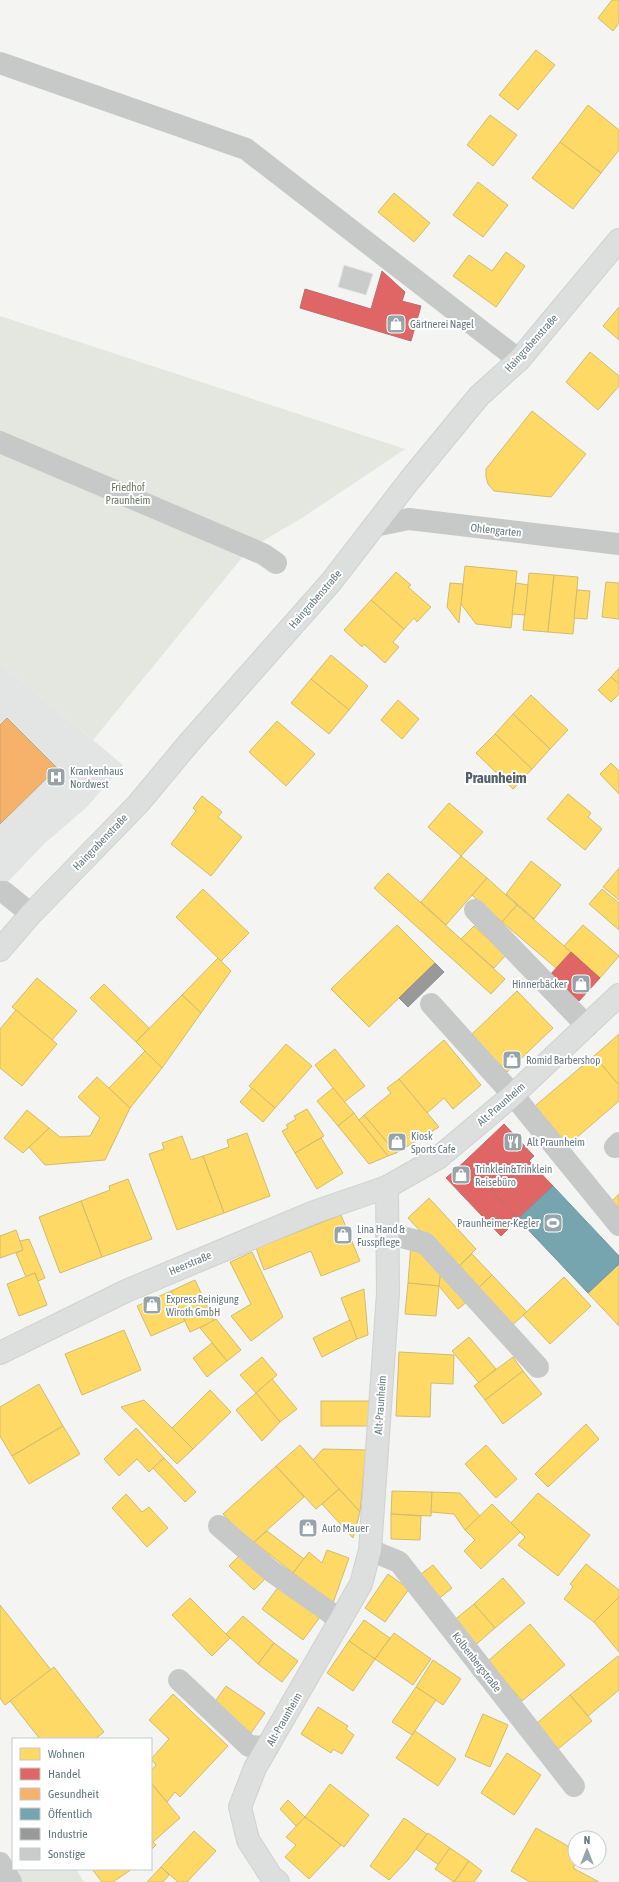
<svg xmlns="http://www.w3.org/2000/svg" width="619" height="1882" font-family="'Asap Condensed',sans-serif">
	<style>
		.built { fill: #e3e5e4 }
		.green { fill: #e4e6e0 }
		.homes { fill: #ffd966; stroke: #d1bc6e }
		.shops { fill: #e06666; stroke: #bb6c6e }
		.health { fill: #f6b26b; stroke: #caa172 }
		.public { fill: #76a5af; stroke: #7198a2 }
		.industry { fill: #999; stroke: #899092 }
		.building { fill: #cacccc; stroke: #e4e4e3 }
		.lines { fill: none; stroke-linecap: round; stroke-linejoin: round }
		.major-casing { stroke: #d0d1d1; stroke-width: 24 }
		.minor { stroke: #c7c9c8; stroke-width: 22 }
		.major { stroke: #dddede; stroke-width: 22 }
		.labels { text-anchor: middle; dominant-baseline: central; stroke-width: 4; stroke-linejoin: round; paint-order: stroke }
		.poi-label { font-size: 11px; fill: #657a82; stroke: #fff; text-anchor: start }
		.street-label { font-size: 11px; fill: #657a82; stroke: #fff }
		.park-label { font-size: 11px; fill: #6c7964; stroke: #fff }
		.district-label { font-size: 15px; font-weight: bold; fill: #536167; stroke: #fff }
	</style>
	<rect width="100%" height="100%" fill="#f4f4f3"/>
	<path class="built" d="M0 663 123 765 87 807 45 843 0 890Z"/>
	<g class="green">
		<path d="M0 316 405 449 302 518 249 549 93 740 0 663Z"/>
		<path d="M21 1869H76L84 1882H19L13 1874Z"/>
	</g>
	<g class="homes">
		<path d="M612 0H619V23L613 31 598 18Z"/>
		<path d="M536 50 555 65 518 110 499 95Z"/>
		<path d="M588 105 619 130V150L601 173 560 142Z"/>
		<path d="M490 115 517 135 493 166 467 145Z"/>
		<path d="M560 142 601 173 573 209 532 178Z"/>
		<path d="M478 182 508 205 483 237 453 215Z"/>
		<path d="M394 193 430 223 414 242 378 212Z"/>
		<path d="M506 252 525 266 496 307 453 276 469 255 492 271Z"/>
		<path d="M619 307V340L603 326Z"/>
		<path d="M590 352 619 376V386L598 410 566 382Z"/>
		<path d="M532 411 586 454 551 497 494 491 488 484 486 477V469Z"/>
		<path d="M465 566 517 571 511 628 476 624 461 604Z"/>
		<path d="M396 572 411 585 408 587 431 607 417 622 414 618 404 629 371 600Z"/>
		<path d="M529 573 554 575 548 632 523 630Z"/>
		<path d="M554 575 578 577 573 634 548 632Z"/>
		<path d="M606 582 619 583V619L602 617Z"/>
		<path d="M450 583 463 584 459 623 447 607Z"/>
		<path d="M516 583 528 585 525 615 512 614Z"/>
		<path d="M577 590 590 591 587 619 574 618Z"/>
		<path d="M371 600 404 629 393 642 399 647 385 663 364 644 362 647 344 630Z"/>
		<path d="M331 655 368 686 349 710 311 679Z"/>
		<path d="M619 668V684L611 677Z"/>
		<path d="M611 677 619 684V694L611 702 598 690Z"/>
		<path d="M311 679 349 710 329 734 291 703Z"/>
		<path d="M531 695 568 730 550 749 513 714Z"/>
		<path d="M398 700 419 719 402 739 381 720Z"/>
		<path d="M513 714 550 749 532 769 495 734Z"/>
		<path d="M277 721 315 754 286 786 249 752Z"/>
		<path d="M495 734 532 769 513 789 476 753Z"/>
		<path d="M611 763 619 771V794L600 774Z"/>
		<path d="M568 794 591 813 588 817 602 829 585 850 547 819Z"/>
		<path d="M202 796 222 812 218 817 242 837 211 876 171 844 196 811 193 808Z"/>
		<path d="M449 803 483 832 461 856 428 827Z"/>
		<path d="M461 856 487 878 446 925 421 902Z"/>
		<path d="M531 861 561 885 534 919 506 894Z"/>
		<path d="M619 868V900L603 887Z"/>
		<path d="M388 873 505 979 491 994 374 888Z"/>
		<path d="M487 878 517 905 502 922 472 895Z"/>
		<path d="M203 889 249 933 221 961 176 917Z"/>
		<path d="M602 889 619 903V930L589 904Z"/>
		<path d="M517 905 571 952 556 968 502 922Z"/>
		<path d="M397 925 435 963 369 1027 331 989Z"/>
		<path d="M583 925 619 956 600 978 564 946Z"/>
		<path d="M474 926 506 955 494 968 461 939Z"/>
		<path d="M218 958 231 971 201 1013 182 995Z"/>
		<path d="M37 978 77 1011 52 1040 12 1007Z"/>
		<path d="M104 984 149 1028 136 1042 90 998Z"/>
		<path d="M517 991 553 1028 507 1072 471 1035Z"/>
		<path d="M182 995 201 1013 162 1068 136 1042Z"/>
		<path d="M16 1010 57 1044 22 1086 0 1068V1029Z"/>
		<path d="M619 1034V1085L594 1056Z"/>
		<path d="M444 1040 481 1085 453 1109 444 1098 427 1113 399 1079Z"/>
		<path d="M286 1044 312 1066 275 1108 249 1086Z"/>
		<path d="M335 1049 365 1086 344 1102 315 1065Z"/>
		<path d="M145 1051 162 1068 130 1108 109 1088Z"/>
		<path d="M594 1056 619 1085V1101L568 1145 535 1106Z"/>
		<path d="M97 1077 130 1108 105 1160 45 1165 29 1147 49 1128 60 1137 90 1136 100 1118 78 1097Z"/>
		<path d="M399 1079 439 1127 396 1153 364 1115 391 1093 387 1088Z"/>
		<path d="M252 1088 275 1108 263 1122 240 1102Z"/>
		<path d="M333 1088 354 1113 338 1126 317 1101Z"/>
		<path d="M307 1109 324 1136 295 1153 282 1131 288 1128 286 1125 296 1119 294 1116Z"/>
		<path d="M27 1110 49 1128 23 1153 4 1138Z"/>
		<path d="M354 1113 359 1120 388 1156 369 1164 338 1126Z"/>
		<path d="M364 1115 396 1153 388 1156 359 1120Z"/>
		<path d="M247 1133 270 1196 224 1213 203 1156 229 1147 227 1140Z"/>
		<path d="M182 1136 191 1160 203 1156 224 1213 177 1230 149 1154 164 1149 162 1143Z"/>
		<path d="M321 1138 343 1173 317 1189 295 1153Z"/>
		<path d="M128 1179 152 1239 102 1257 81 1201 110 1190 109 1186Z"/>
		<path d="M619 1194V1209L612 1201Z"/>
		<path d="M429 1198 476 1249 456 1269 408 1218Z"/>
		<path d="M81 1201 102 1257 60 1273 39 1217Z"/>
		<path d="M341 1215 360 1261 321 1276 311 1251 264 1270 256 1248Z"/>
		<path d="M16 1230 23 1250 0 1258V1236Z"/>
		<path d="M29 1239 45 1278 38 1281 35 1273 26 1277 16 1253 23 1250 20 1241Z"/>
		<path d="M411 1244 441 1270 439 1286 408 1283Z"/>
		<path d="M252 1252 283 1317 251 1341 231 1316 251 1304 230 1262Z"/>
		<path d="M472 1254 492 1275 476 1290 456 1269Z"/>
		<path d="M618 1265 619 1267V1326L588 1293Z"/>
		<path d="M441 1270 468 1301 458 1309 439 1286Z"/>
		<path d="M35 1273 47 1305 19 1316 7 1284Z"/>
		<path d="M492 1275 527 1312 510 1327 476 1290Z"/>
		<path d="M564 1277 591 1306 550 1344 523 1315Z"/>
		<path d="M195 1280 214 1321 190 1332 171 1291Z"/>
		<path d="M408 1283 439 1286 436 1316 405 1314Z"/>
		<path d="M364 1289 368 1335 357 1339 341 1298Z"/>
		<path d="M171 1291 185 1321 151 1336 137 1306Z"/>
		<path d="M216 1319 241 1350 227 1361 200 1328Z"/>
		<path d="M350 1320 357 1339 322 1357 313 1338Z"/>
		<path d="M124 1330 141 1370 82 1395 65 1354Z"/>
		<path d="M469 1337 496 1369 479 1383 452 1351Z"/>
		<path d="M212 1343 227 1361 207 1377 193 1358Z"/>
		<path d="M399 1352 454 1355 453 1384 431 1383 430 1417 396 1416Z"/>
		<path d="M262 1357 277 1375 256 1393 240 1375Z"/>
		<path d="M513 1357 523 1371 485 1400 474 1386Z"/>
		<path d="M523 1371 542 1394 503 1424 485 1400Z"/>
		<path d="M272 1379 297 1409 280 1422 256 1393Z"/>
		<path d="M39 1384 63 1426 12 1456 0 1436V1407Z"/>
		<path d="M210 1390 231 1412 193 1449 172 1428Z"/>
		<path d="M256 1393 280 1422 262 1441 236 1410Z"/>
		<path d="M144 1400 193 1449 177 1464 121 1407Z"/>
		<rect x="321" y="1401" width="48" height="25"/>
		<path d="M586 1424 599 1439 548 1487 535 1474Z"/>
		<path d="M63 1426 80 1454 29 1484 12 1456Z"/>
		<path d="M136 1428 164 1458 149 1472 137 1459 119 1476 104 1459Z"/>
		<path d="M300 1445 339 1489 316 1509 276 1466Z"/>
		<path d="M486 1445 517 1479 496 1498 465 1464Z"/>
		<path d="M323 1449 366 1450 360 1512 313 1460Z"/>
		<path d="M164 1458 196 1492 185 1502 153 1468Z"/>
		<path d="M276 1466 304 1497 254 1542 239 1531 223 1514Z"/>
		<path d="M339 1489 360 1512 353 1538 322 1504Z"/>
		<path d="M392 1491 432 1492 431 1516 391 1514Z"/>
		<path d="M432 1492 460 1493 480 1516 465 1530 454 1514 431 1512Z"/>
		<path d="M538 1493 590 1535 558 1576 518 1545 525 1537 511 1523Z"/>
		<path d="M126 1494 142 1512 149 1507 168 1528 147 1547 112 1508Z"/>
		<path d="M492 1504 520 1532 481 1569 464 1551 475 1540 465 1530Z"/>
		<path d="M391 1514 421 1516 420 1540 391 1539Z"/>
		<path d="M267 1531 304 1559 293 1573 254 1542Z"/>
		<path d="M327 1550 349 1558 333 1603 293 1573 309 1552 322 1563Z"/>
		<path d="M240 1555 265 1579 254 1590 229 1566Z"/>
		<path d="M586 1564 619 1590V1597L594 1622 564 1599 573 1587 570 1584Z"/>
		<path d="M433 1565 452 1588 436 1601 417 1577Z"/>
		<path d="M388 1574 409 1589 385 1622 365 1608Z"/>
		<path d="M503 1578 525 1603 495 1628 474 1604Z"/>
		<path d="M279 1586 320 1617 303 1640 262 1609Z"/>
		<path d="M619 1597V1652L594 1622Z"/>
		<path d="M190 1598 230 1638 212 1656 172 1615Z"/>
		<path d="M474 1604 495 1628 473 1647 452 1622Z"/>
		<path d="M0 1605 51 1670 5 1705 0 1698Z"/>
		<path d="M243 1616 274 1643 258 1664 226 1634Z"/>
		<path d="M364 1620 390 1638 375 1659 349 1641Z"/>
		<path d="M530 1624 565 1665 522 1701 488 1661Z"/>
		<path d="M394 1633 431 1659 413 1685 375 1659Z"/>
		<path d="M349 1641 375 1659 353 1691 327 1673Z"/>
		<path d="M274 1643 298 1661 282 1682 258 1664Z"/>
		<path d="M618 1656 619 1658V1690L588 1716 570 1695Z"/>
		<path d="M433 1660 461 1679 443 1705 416 1687Z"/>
		<path d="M54 1667 104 1732 95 1739H40L10 1701Z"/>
		<path d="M226 1686 265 1713 251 1733 212 1706Z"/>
		<path d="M416 1687 436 1700 412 1735 392 1722Z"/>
		<path d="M173 1694 228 1746 180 1797 175 1792 167 1802 151 1783V1771L156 1765 151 1759 169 1739 149 1720Z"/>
		<path d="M570 1695 592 1721 558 1749 537 1723Z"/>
		<path d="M318 1707 348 1726 346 1729 354 1735 342 1754 333 1749 331 1753 301 1734Z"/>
		<path d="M483 1714 508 1725 490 1767 465 1756Z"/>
		<path d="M415 1731 456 1759 438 1786 396 1758Z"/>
		<path d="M507 1753 541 1775 514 1815 481 1793Z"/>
		<path d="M151 1783 180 1818 153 1842 156 1845 151 1850Z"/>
		<path d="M330 1784 369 1815 344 1847 305 1817Z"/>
		<path d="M288 1800 305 1817 296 1826 280 1809Z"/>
		<path d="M305 1817 341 1845 309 1879 285 1857 296 1845 286 1837Z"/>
		<path d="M404 1818 427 1834 408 1860 389 1880 370 1866Z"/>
		<path d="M536 1828 575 1850V1862H577L573 1868 599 1882H530L511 1871Z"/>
		<path d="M194 1831 216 1851 187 1882H178L161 1867Z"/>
		<path d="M428 1833 450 1848 439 1865 416 1849Z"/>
		<path d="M450 1848 469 1861 454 1882 435 1869Z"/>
		<path d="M469 1861 482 1871 474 1882H454Z"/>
		<path d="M161 1867 169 1875 163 1882H147Z"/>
		<path d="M92 1869H132L113 1882H102Z"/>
	</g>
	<g class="shops">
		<path d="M382 271 405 292 402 301 421 306 411 341 300 308 305 289 371 309Z"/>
		<path d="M571 952 600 978 579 1001 549 976Z"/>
		<path d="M504 1124 534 1156 529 1161 553 1186 518 1219 464 1162Z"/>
		<path d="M464 1162 518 1219 501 1236 446 1178Z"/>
	</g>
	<path class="health" d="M7 718 57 768 0 824V725Z"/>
	<path class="public" d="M553 1186 619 1256V1264L588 1293 518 1219Z"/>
	<path class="industry" d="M435 963 444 972 408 1007 399 998Z"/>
	<path class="building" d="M344 265 373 274 366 295 338 287Z"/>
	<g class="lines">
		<g class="major-casing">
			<g id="major">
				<path d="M0 950 31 914 138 804 188 744 331 582 409 481 479 396 519 360 619 240"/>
				<path d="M0 1353 126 1291 314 1212 387 1187 438 1158 513 1095 619 995"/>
				<path d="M278 1882 271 1876 248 1840 240 1807 255 1768 361 1584 370 1550 388 1293 387 1187"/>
			</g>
		</g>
		<g class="minor">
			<path d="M0 63 246 149 519 360"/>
			<path d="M0 442 263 554 276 563"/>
			<path d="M374 526 409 519 619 544"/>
			<path d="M0 892H4L31 914"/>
			<path d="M475 910 587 1026"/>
			<path d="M431 1004 513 1095 619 1225"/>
			<path d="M615 1147 619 1143"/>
			<path d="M386 1233 425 1243 538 1367"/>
			<path d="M219 1526 271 1571 328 1611 340 1622"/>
			<path d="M370 1550 399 1562 574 1786"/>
			<path d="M179 1680 249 1746 268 1747"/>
			<path d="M0 1863 11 1882"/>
		</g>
		<use href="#major" class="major"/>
	</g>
	<defs>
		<g id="shop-square" transform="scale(1)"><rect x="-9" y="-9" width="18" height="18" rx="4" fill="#97a5aa" stroke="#fff"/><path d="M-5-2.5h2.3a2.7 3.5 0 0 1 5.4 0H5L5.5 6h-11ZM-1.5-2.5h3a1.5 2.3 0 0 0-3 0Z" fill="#fff"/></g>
		<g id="hospital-square" transform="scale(1)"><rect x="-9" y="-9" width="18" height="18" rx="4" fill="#97a5aa" stroke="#fff"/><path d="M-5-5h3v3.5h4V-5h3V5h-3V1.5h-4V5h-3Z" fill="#fff"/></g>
		<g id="restaurant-square" transform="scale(1)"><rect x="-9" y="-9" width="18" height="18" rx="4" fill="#97a5aa" stroke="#fff"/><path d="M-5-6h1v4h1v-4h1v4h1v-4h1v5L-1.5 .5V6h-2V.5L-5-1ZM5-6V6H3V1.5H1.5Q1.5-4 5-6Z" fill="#fff"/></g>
		<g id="stadium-square" transform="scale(1)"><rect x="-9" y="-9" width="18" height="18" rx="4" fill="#97a5aa" stroke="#fff"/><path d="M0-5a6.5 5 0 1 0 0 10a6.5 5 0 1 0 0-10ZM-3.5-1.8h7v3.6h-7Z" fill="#fff"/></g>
	</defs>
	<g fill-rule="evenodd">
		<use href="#shop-square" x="396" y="324"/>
		<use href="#hospital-square" x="56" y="777"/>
		<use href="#shop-square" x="581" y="984"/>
		<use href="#shop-square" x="512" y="1060"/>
		<use href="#shop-square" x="397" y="1142"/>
		<use href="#restaurant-square" x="513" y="1142"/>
		<use href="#shop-square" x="461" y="1175"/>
		<use href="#stadium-square" x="553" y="1223"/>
		<use href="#shop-square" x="343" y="1235"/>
		<use href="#shop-square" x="152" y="1305"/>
		<use href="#shop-square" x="308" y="1528"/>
	</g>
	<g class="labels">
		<g class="poi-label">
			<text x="410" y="324">Gärtnerei Nagel</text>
			<text x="70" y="771">Krankenhaus<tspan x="70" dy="13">Nordwest</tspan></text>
			<text x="567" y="984" text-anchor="end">Hinnerbäcker</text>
			<text x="526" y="1060">Romid Barbershop</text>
			<text x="411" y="1136">Kiosk<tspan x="411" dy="13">Sports Cafe</tspan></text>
			<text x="527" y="1142">Alt Praunheim</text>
			<text x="475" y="1169">Trinklein&amp;Trinklein<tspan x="475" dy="13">Reisebüro</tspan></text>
			<text x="539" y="1223" text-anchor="end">Praunheimer-Kegler</text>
			<text x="357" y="1229">Lina Hand &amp;<tspan x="357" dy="13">Fusspflege</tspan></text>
			<text x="166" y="1299">Express Reinigung<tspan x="166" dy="13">Wiroth GmbH</tspan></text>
			<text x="322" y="1528">Auto Mauer</text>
		</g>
		<g class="street-label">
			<text transform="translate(531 343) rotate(-48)">Haingrabenstraße</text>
			<text transform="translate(496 530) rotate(6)">Ohlengarten</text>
			<text transform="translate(315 599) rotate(-49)">Haingrabenstraße</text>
			<text transform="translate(100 842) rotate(-46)">Haingrabenstraße</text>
			<text transform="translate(501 1104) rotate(-41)">Alt-Praunheim</text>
			<text transform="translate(190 1263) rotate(-23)">Heerstraße</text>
			<text transform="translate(380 1405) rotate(-86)">Alt-Praunheim</text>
			<text transform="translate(477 1662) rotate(52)">Kolbenbergstraße</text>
			<text transform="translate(284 1719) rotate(-60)">Alt-Praunheim</text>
		</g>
		<g class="park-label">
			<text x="128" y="487">Friedhof<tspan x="128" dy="13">Praunheim</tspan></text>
		</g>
		<g class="district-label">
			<text x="496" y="777">Praunheim</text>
		</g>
	</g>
	<rect x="12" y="1738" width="140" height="132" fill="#ffffff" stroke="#c1cacd"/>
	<rect x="20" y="1748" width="20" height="12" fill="#ffd966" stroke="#c1cacd"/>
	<text x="48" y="1758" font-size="12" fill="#657a82">Wohnen</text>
	<rect x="20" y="1768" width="20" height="12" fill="#e06666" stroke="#c1cacd"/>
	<text x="48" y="1778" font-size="12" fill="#657a82">Handel</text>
	<rect x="20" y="1788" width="20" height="12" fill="#f6b26b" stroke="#c1cacd"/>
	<text x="48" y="1798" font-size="12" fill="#657a82">Gesundheit</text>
	<rect x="20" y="1808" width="20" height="12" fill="#76a5af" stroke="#c1cacd"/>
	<text x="48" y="1818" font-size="12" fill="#657a82">Öffentlich</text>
	<rect x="20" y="1828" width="20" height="12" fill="#999999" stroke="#c1cacd"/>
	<text x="48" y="1838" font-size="12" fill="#657a82">Industrie</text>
	<rect x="20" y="1848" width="20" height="12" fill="#cacccc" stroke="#c1cacd"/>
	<text x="48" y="1858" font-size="12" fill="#657a82">Sonstige</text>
	<g transform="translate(587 1850)"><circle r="19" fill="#ffffff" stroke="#c1cacd"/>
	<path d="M0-3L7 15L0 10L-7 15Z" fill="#97a5aa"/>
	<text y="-6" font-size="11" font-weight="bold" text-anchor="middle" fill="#657a82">N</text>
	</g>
</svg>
